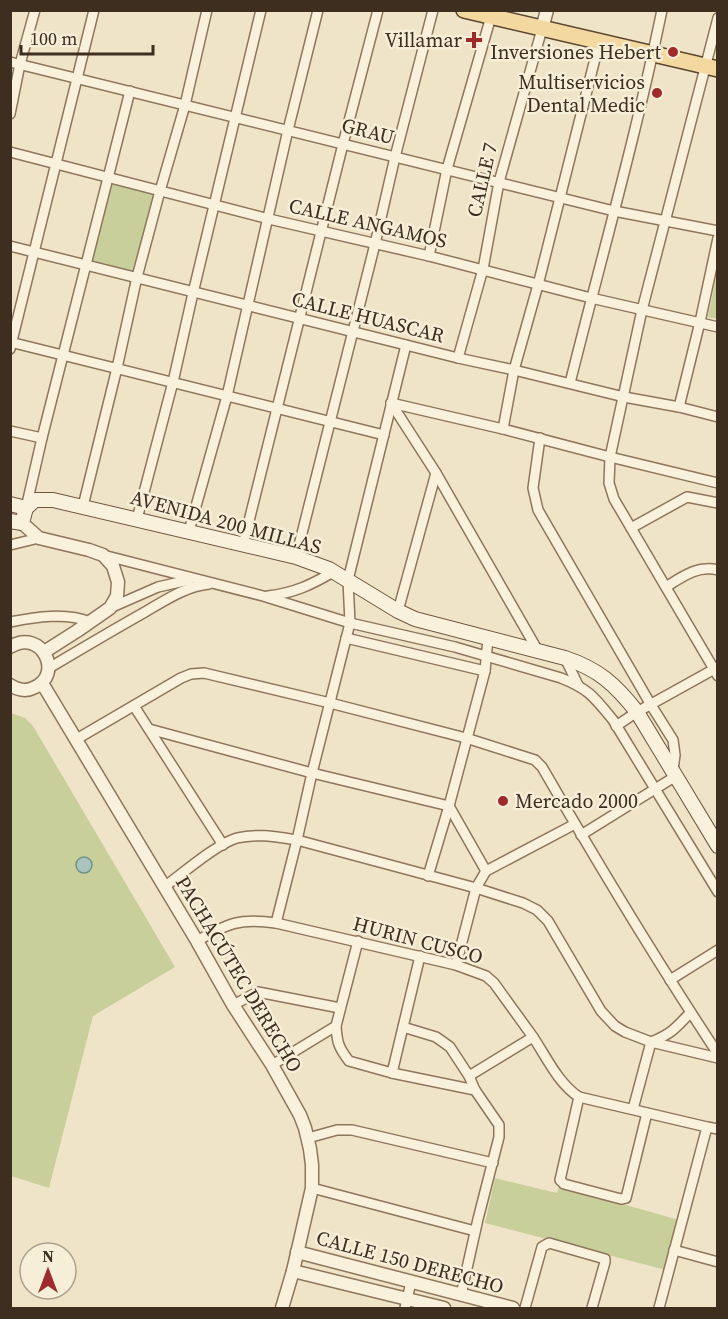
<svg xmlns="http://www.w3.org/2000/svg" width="728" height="1319" font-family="'Source Serif 4',serif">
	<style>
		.green { fill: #c9cf9b }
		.water { fill: #a9c4bc; stroke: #6f938a; stroke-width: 1.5 }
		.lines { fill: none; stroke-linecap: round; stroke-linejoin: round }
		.minor-casing { stroke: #8d765c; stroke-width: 12 }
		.tertiary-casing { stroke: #8d765c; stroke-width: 15 }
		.secondary-casing { stroke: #6f573f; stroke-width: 16 }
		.primary-casing { stroke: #5b4430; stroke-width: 18 }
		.minor { stroke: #faf1dc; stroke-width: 9 }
		.tertiary { stroke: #faf1dc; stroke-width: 12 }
		.secondary { stroke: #faf1dc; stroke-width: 14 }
		.primary { stroke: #f3d9a0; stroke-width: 15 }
		.poi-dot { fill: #9e2a2b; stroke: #f7eed8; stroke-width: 2 }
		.labels { text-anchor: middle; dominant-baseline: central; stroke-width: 5; stroke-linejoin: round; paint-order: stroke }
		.poi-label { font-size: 20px; fill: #3d2e20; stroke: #f7eed8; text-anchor: end }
		.street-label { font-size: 20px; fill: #3d2e20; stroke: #f7eed8 }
	</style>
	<rect width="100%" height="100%" fill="#f0e4c8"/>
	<g class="green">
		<path d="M109 181 155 193 136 274 90 263Z"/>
		<path d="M717 272 718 319H717L708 317Z"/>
		<path d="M11 713 25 718 33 726 175 967 93 1016 49 1188 11 1176Z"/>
		<path d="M495 1178 557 1193 559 1186 679 1220 666 1270 485 1223Z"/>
	</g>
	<circle class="water" cx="84" cy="865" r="8"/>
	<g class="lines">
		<g class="minor-casing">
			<g id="minor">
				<path d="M718 18 642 310 610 457 609 483 614 499 718 676"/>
				<path d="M10 62 614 211 718 231"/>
				<path d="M10 114 20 64 35 10"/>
				<path d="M10 152 269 219 429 256 591 298 718 327"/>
				<path d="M10 246 458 358 514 370 624 397 679 407 718 417"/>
				<path d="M429 256 447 169 492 13"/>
				<path d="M10 342 384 435"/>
				<path d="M10 349 94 10"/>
				<path d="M458 358 483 269 499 182 542 29"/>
				<path d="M570 383C601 259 636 136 662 10"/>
				<path d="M391 403 503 429 610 457 718 483"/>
				<path d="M391 403 436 473 538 651"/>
				<path d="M679 407 700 322 718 238"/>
				<path d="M503 429 514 370 538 285 599 43"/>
				<path d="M10 431 42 438"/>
				<path d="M540 438 533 488 538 510 651 705 673 740 675 755 673 770"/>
				<path d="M83 506 117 368 137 277 160 191 185 105 207 10"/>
				<path d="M26 508 42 438 130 91"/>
				<path d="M137 519 173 382 193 293 261 10"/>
				<path d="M631 528 687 497 718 503"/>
				<path d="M189 531 227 396 288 130 318 10"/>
				<path d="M10 545 39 538"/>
				<path d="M243 545 343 144 378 10"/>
				<path d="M103 555 263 596 350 623 455 647 561 678C589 689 594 697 613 720L718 892"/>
				<path d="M296 557 375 244 395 157 433 10"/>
				<path d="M666 587C682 577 697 565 718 570"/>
				<path d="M268 596C294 593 311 585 333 572"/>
				<path d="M110 608 158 587 189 580"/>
				<path d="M398 611 436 473"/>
				<path d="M10 622C36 617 66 612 90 622"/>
				<path d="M346 638 485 671"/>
				<path d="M565 658 578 685"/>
				<path d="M49 668C81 649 113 630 145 612 164 601 186 586 209 584"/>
				<path d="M134 706 223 845"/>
				<path d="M616 726 637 712 718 667"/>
				<path d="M149 729 312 773 449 806 486 871"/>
				<path d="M75 740 181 678 191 674 204 673 330 703 466 738 535 760 542 767C598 864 656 960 718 1054"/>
				<path d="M581 835 676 776"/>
				<path d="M428 876 449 806 485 671 488 638"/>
				<path d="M164 887C182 874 218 843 237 838 257 833 278 837 297 840L476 888 523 903 537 910 548 921 601 1011 615 1026 625 1032 651 1042 718 1058"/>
				<path d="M276 923 297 840 312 773 350 623 348 580 406 345"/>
				<path d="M197 941C228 923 240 918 276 923L456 965 486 976 494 983C507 1001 520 1019 533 1037 547 1058 558 1083 579 1097L707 1127 718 1129"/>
				<path d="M358 941 336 1026C337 1043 339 1048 349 1061L392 1073 475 1090"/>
				<path d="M456 965 476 888 486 871 575 824"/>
				<path d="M670 980 718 950"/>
				<path d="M233 1005 258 992 340 1008"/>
				<path d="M403 1027 436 1037 450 1047 469 1076 475 1090 499 1125V1137L478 1219 461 1295"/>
				<path d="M272 1065 336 1026"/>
				<path d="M392 1073 420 956"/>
				<path d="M469 1076 533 1037"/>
				<path d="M579 1097 560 1180 564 1184 621 1199 626 1198 647 1113"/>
				<path d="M633 1109 651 1042C671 1034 676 1028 690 1013"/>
				<path d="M308 1138 337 1130H352L493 1163"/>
				<path d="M312 1188 475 1231"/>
				<path d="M674 1250 718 1262"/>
				<path d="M405 1308 411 1282"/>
				<path d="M525 1308 542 1247 549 1243 605 1259V1262L592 1308"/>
				<path d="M659 1308 707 1127"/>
			</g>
		</g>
		<g class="tertiary-casing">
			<g id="tertiary">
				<path d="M542 29 547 10"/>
				<path d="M22 523 39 538 89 550 103 555 113 566 118 582 117 596 110 608 77 631 44 652"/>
				<path d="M10 647C42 627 65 676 33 688 25 692 18 690 10 685"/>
				<path d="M42 683 197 941 233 1005 272 1065 300 1115 305 1128 310 1149 312 1165V1188L293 1271 282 1308"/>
				<path d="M297 1252 513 1308"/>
				<path d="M293 1271 444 1308"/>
			</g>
		</g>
		<g class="secondary-casing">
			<g id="secondary">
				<path d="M10 504 26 508 35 500H53L296 557 329 569 398 611 415 619 565 658C598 669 615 684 637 712L718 846"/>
				<path d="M10 521 22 523 26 508"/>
			</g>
		</g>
		<g class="primary-casing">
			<path id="primary" d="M464 10 718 69"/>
		</g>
		<use href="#minor" class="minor"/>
		<use href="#tertiary" class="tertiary"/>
		<use href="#secondary" class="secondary"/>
		<use href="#primary" class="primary"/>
	</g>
	<g class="poi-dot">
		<path d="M471 31h6v6h6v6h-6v6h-6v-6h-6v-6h6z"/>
		<circle cx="673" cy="52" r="6"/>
		<circle cx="657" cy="93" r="6"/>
		<circle cx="503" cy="801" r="6"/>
	</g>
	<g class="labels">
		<g class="poi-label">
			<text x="462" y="40">Villamar</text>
			<text x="661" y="52">Inversiones Hebert</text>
			<text x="645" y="82">Multiservicios<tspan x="645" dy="23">Dental Medic</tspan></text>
			<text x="515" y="801" text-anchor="start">Mercado 2000</text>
		</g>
		<g class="street-label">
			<text transform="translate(368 131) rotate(14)">GRAU</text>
			<text transform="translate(482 180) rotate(-77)">CALLE 7</text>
			<text transform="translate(368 223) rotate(13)">CALLE ANGAMOS</text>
			<text transform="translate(368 317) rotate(14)">CALLE HUASCAR</text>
			<text transform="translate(226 522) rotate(15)">AVENIDA 200 MILLAS</text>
			<text transform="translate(418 940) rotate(15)">HURIN CUSCO</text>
			<text transform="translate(239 974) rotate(59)">PACHACÚTEC DERECHO</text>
			<text transform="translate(410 1262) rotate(15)">CALLE 150 DERECHO</text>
		</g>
	</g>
	<rect width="728" height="1319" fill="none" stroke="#3d2e20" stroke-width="24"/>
	<g transform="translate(48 1271)"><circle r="28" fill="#f7eed8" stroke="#ada18e" stroke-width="1.5"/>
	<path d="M0-4.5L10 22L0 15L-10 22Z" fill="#9e2a2b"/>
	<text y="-9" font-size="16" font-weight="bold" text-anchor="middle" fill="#3d2e20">N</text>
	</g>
	<path d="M21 45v9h132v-9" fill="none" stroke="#3d2e20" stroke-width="3"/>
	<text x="30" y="45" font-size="18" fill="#3d2e20" stroke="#f7eed8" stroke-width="4.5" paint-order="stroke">100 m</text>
</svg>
